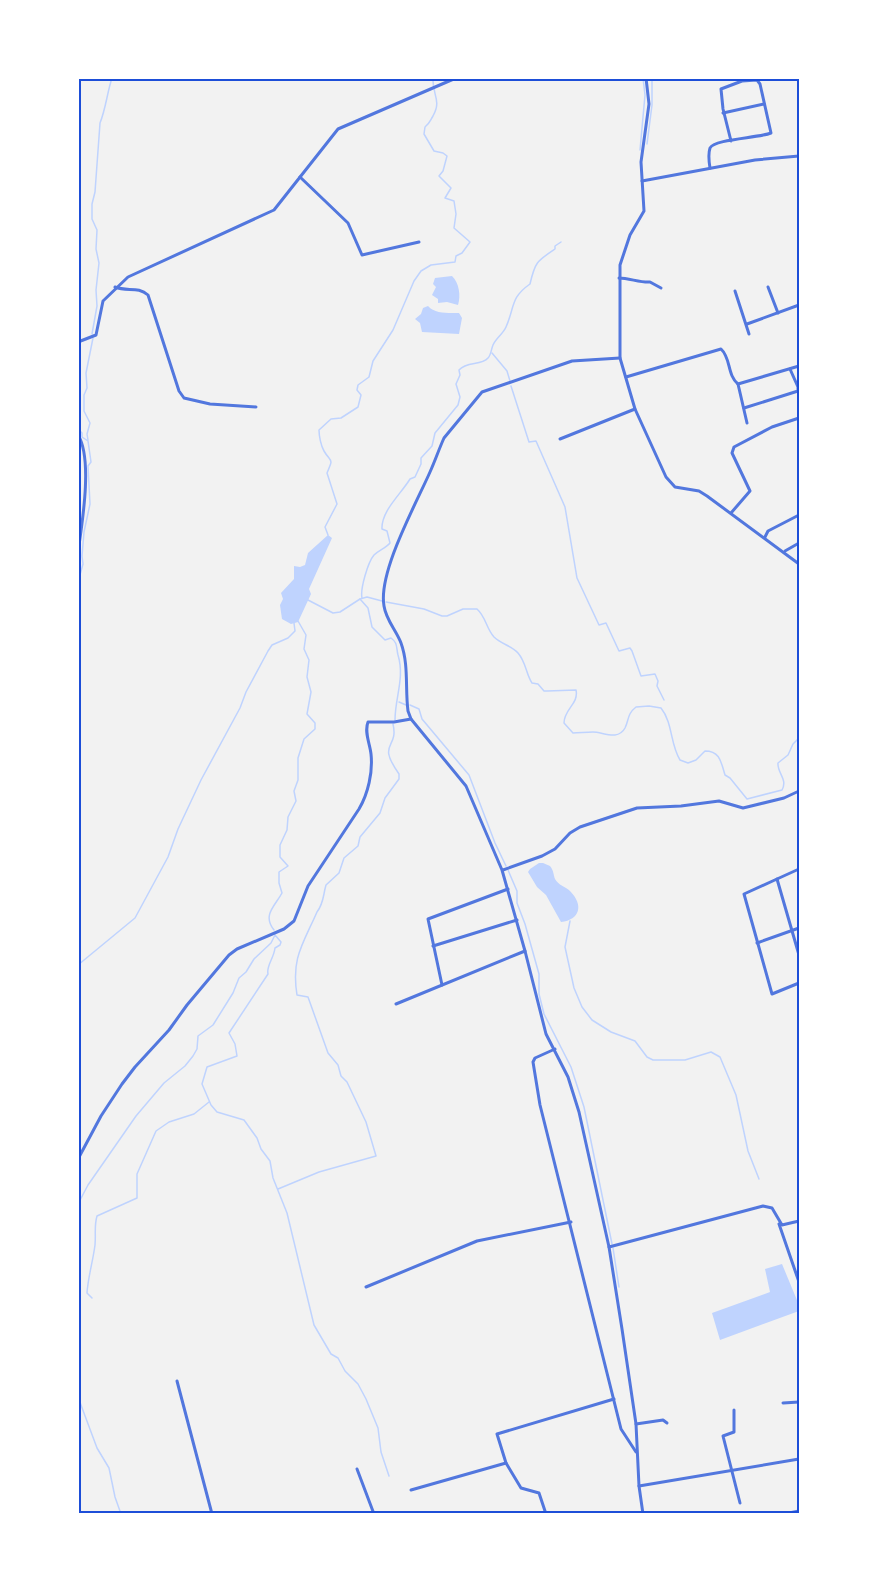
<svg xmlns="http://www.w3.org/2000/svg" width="877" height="1592" font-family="'Sofia Sans Condensed',sans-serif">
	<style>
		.water { fill: #bfd3fe }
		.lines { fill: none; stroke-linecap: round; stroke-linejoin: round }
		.stream { stroke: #bfd3fe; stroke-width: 1.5 }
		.minor { stroke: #5277de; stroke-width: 3 }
		.neatline { fill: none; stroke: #1d4ed8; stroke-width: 2 }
	</style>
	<rect width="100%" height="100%" fill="#f2f2f2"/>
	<g class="water">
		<path d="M452 276C459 283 461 295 458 305L447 302 438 303V299L432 295 436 287 433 284 435 278Z"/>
		<path d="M428 306C435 314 448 313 459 313L462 318 459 334 422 332 420 323 415 319 421 314 423 308Z"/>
		<path d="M328 535 332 538 309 589 311 594 298 622 291 624 282 619 280 605 283 599 281 593 294 579V566L300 567 305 565 308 553Z"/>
		<path d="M539 863H543L550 866C554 871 553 874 555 879 558 885 566 887 570 891 584 905 580 920 561 922L546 895 537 887 528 872 530 869Z"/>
		<path d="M782 1264 799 1305V1311L720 1340 712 1313 770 1292 765 1269Z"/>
	</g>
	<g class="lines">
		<g class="stream">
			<path d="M647 144 652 105V78"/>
			<path d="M640 150 645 95 643 78"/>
			<path d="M92 334 97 306 96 290 99 263 96 249 97 230 92 219V204L95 192 100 123C106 108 107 93 112 78"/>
			<path d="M492 353 507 371 510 381"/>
			<path d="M511 386 529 442 536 441 565 507 577 578 599 625 606 623 619 651 630 648 632 651 641 676 655 674 658 681 657 686 664 700"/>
			<path d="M78 429 82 433V437L88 441 91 462 88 466 90 504 84 532 82 556 83 564 78 582"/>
			<path d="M88 440 87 434 90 423 84 411V395L87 388 86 373 93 338"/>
			<path d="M328 535 325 527 337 504 327 473C334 457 331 463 324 451 321 446 319 436 319 430L331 419 341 418 358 407 361 395 357 390 358 385 369 377 373 361 393 330 414 281 421 271 431 265 455 262 456 256 462 253 470 242 454 228 456 214 454 201 445 198 451 188 439 176 443 171 447 156 443 153 434 151 424 134 425 127C430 123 430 121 433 116 442 100 432 95 433 78"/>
			<path d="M78 583V590"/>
			<path d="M362 598C360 589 368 562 374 555 379 550 386 548 390 543L387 531 382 529C381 511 401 494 410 479L415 477 421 464V458L432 446 435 433 458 405 460 397 456 384 460 375 459 370C467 361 481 366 488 358 491 355 491 350 493 345 496 338 503 334 506 327 515 307 510 298 530 284 535 262 537 261 555 249V246L561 242"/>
			<path d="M360 599 368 608 372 627 385 640 391 638C398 643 396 647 398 655 405 678 395 697 395 720"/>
			<path d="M308 600 333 613 340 612 360 599 367 597 382 601"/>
			<path d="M386 602 424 609 442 616H447L463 609H477C486 617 486 628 494 637 501 644 512 646 518 653 526 662 526 674 532 683L538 684 544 691H547L576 690C579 704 564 709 564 723L573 733C579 733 586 732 593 732 603 732 618 741 625 728 629 720 627 714 636 707L649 706 661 708C673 723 670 744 680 760L688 763 696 760 705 751C720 751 721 762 725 775L730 778 747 799 782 790C788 779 777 773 778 763L788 755 793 744 799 738"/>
			<path d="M399 702 406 705"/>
			<path d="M410 705 419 709 422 719 469 775 495 843 506 866"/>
			<path d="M508 870 517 891V903L525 924 539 974V994L544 1014 571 1067 584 1107 612 1244"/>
			<path d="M570 921 565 947 574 988 582 1007 592 1020 611 1032 635 1041 647 1057 653 1060H685L711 1052 720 1057 736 1095 748 1151 759 1179"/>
			<path d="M274 930C262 915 275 906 282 893L279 883V872L288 866 280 857V845L287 830 288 817 296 801 294 791 298 780V758L304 739 315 729V723L307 714 311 692 307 677 309 660 304 649 306 635 298 621"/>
			<path d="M78 965 135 918 168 857 178 829 201 780 240 708 246 692 268 651 272 645 288 638 295 631 294 623"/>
			<path d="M278 1189 319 1172 376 1156 366 1122 347 1082 341 1076 338 1065 328 1053 308 997 297 995C291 958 303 944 317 912 324 903 323 895 326 885L339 873 344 858 358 846 360 837 380 813 385 798 399 779V774C376 741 399 750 393 724"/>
			<path d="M78 1204 88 1185 136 1116 164 1083 185 1066 193 1056 197 1049 198 1036 213 1025 233 993 239 978 246 972 254 959 271 943 275 935 281 942 280 945 275 948C274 958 266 966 268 974L229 1033 235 1044 237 1056 207 1067 202 1084 211 1105 217 1112 244 1120 257 1138 261 1149 270 1161 273 1178 287 1213 314 1325 331 1354 338 1358 345 1371 358 1384 366 1399 378 1428 381 1452 389 1476"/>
			<path d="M613 1248 619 1287"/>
			<path d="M92 1298 87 1293C88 1277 93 1261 95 1245 96 1234 94 1226 97 1216L137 1198V1174L156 1131 169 1122 194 1114 209 1102"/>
			<path d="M78 1397 97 1448 109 1468 115 1497 121 1514"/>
		</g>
		<g class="minor">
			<path d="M646 78 649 104 641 162 644 211 630 235 620 265V358L635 409 666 477 675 487 699 491 707 496 799 564"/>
			<path d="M723 113 764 104"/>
			<path d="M710 168C709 162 708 154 710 148 714 139 759 138 771 133L760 84 757 80 742 81 721 89 723 109 731 141"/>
			<path d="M300 177 348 223 362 255 419 242"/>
			<path d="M642 181 755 160 799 156"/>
			<path d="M619 278C629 278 641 283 650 282L661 288"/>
			<path d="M115 287C127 292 138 286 148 295L179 391 184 398 210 404 256 407"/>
			<path d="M768 287 778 313"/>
			<path d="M735 291 749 334"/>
			<path d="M747 324 799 305"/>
			<path d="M78 342 96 335 103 301 128 277 274 210 338 129 456 78"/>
			<path d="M620 358 572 361 482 392 444 438C439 449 435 461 430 472 416 504 378 572 384 606 386 620 396 630 401 643 409 665 405 689 408 711L411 719 466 786 502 870 525 951 546 1034 568 1077 579 1112 609 1247 622 1329 636 1424 639 1486 643 1514"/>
			<path d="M626 377 721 349C731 358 727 375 738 384"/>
			<path d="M744 408 798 391V387L790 369"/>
			<path d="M747 423 738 384 799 366"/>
			<path d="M78 435C93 459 82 524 78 552"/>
			<path d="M560 439 635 409"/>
			<path d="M731 513 750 491 732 453 734 447 772 427 799 418"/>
			<path d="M765 537 768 531 799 515"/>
			<path d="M785 551 799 543"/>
			<path d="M503 870 542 856 555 849 570 833 580 827 637 808 681 806 719 801 743 808 784 798 799 791"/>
			<path d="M777 879 799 869"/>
			<path d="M757 943 799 928"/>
			<path d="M433 946 517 920"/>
			<path d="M799 955 777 879 744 894 772 994 799 983"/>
			<path d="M442 985 428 919 508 889"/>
			<path d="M396 1004 525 951"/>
			<path d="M555 1049 535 1058 533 1062 540 1105 621 1429 636 1452"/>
			<path d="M78 1159 101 1116 122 1084 135 1067 169 1030 187 1005 229 955 237 949 284 929 294 921 308 886 359 809C368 794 373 772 371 754 370 744 364 732 368 722H394L411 719"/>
			<path d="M779 1224 799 1282"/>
			<path d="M609 1247 763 1206 772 1208 782 1225 799 1221"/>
			<path d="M366 1287 477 1241 571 1222"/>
			<path d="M177 1381 212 1514"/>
			<path d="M783 1403 799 1402"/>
			<path d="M734 1410V1432L723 1436 740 1503"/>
			<path d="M636 1424 663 1420 667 1423"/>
			<path d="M357 1469 374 1514"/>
			<path d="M639 1486 799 1459"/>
			<path d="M411 1490 506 1463"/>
			<path d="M546 1514 539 1493 521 1488 506 1463 497 1434 614 1399"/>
			<path d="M784 1514 799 1511"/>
		</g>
	</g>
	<rect width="877" height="1592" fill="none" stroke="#ffffff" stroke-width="159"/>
	<rect x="80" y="80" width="718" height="1432" class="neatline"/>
</svg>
